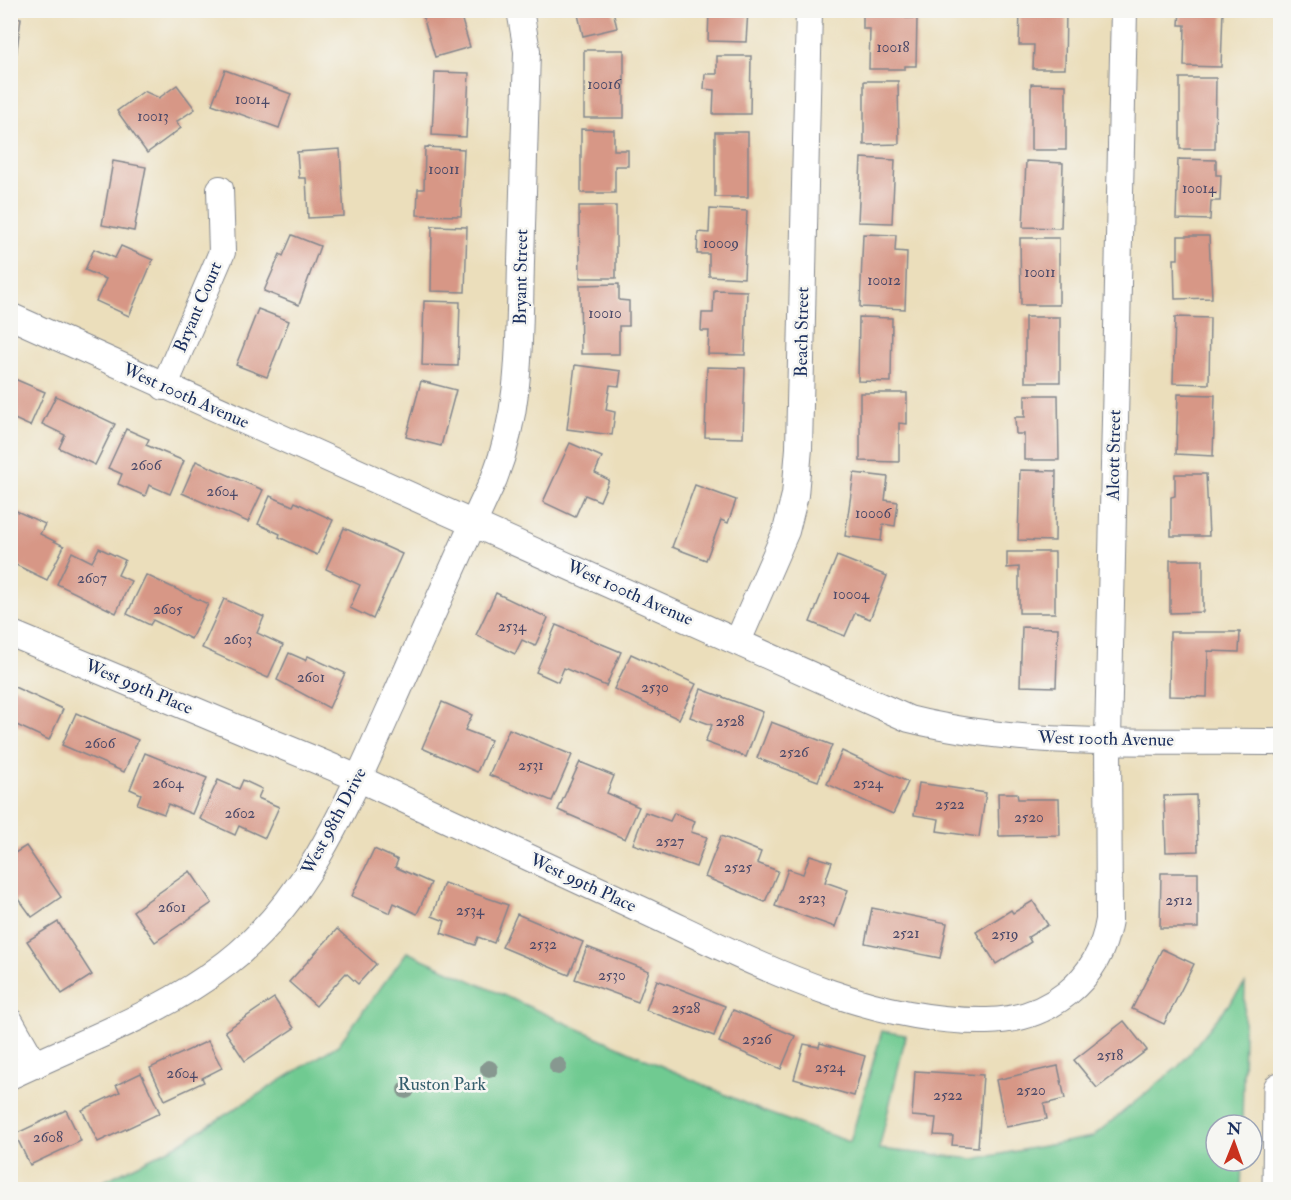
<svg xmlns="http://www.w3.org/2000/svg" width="1291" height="1200" font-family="'IM FELL Double Pica',serif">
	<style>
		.green { fill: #70ca91; stroke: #467c78; stroke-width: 1.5 }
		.building { fill: #d79786 }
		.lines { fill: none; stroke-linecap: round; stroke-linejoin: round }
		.street-casing { stroke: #83868c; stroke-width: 28 }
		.secondary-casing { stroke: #83868c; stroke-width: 35 }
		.street { stroke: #fff; stroke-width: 26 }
		.secondary { stroke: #fff; stroke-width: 33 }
		.tree { fill: #879890 }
		.labels { text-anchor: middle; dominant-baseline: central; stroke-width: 5; stroke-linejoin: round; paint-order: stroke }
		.number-label { font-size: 15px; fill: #4a4968 }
		.street-label { font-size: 18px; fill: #1b2f5e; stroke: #f6f6f2 }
		.park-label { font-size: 18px; fill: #355e6d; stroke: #f6f6f2 }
	</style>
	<rect width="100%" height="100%" fill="#f6f6f2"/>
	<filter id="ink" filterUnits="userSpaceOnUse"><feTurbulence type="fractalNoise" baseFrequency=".0167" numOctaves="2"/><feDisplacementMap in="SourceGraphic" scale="12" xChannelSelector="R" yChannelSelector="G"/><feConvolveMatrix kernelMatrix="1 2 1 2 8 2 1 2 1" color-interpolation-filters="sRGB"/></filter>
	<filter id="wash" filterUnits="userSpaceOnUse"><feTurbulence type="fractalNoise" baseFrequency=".008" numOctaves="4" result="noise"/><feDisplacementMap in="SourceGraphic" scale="24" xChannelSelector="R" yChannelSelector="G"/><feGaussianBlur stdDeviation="1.35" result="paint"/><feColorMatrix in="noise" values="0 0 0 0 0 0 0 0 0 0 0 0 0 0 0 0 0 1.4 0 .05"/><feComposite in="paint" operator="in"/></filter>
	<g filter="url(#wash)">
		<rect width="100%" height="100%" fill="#ebdebb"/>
		<path class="green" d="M407 952 762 1111 850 1142 882 1031 906 1035 879 1149 974 1159 1092 1137 1179 1066 1245 984 1242 1125H1216V1161H1242L1241 1189H88L175 1146 338 1045Z"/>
		<g id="blocks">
			<g class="building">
				<path d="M421 10H459L470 47 435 57Z"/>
				<path d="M577 10H613L617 28 583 36Z"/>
				<path d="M709 10H748L746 42 708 41Z"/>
				<path d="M863 10H906V18H917L916 66H905V69H869L870 29H863Z"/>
				<path d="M1020 10H1066L1065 69H1033L1034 45H1019Z"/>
				<path d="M1180 10H1223L1221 67 1184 66 1185 25H1179Z"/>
				<path d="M10 16 21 18 13 80 10 79Z"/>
				<rect x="584" y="50" width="40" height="68"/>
				<path d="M717 56H751L750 114H713L714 90 704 89 705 74H717Z"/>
				<path d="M225 70 291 94 279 128 212 104Z"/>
				<path d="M435 72 469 73 466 137 432 135Z"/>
				<path d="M1180 78H1216L1215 149H1180Z"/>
				<path d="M864 81H898L899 144 864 145Z"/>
				<path d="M1031 84 1066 85V150H1031Z"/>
				<path d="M177 85 195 109 176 122 181 128 147 153 117 111 144 91 159 98Z"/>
				<path d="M581 129 614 130V150H628V166H615V193H581Z"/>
				<rect x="715" y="132" width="33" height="65"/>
				<path d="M425 147 464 149 461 216 417 215 418 189H424Z"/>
				<path d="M340 149 344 216 308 218 306 178H299L297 152Z"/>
				<path d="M861 158 895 160 892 223 858 222Z"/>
				<path d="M1178 159 1216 160V175H1221L1220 201H1211L1210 220 1176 219Z"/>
				<path d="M113 161 146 167 134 231 102 225Z"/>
				<path d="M1026 161 1063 163 1061 228 1023 227Z"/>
				<path d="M579 206H616V278H580Z"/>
				<path d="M710 209 747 211 744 278 709 276V254H697L698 232 709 233Z"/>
				<path d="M432 226 467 227 465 292 431 291Z"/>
				<path d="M863 234 896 235 895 251 907 252 905 309 860 307Z"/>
				<path d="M292 235 320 246 299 305 264 291 280 254 283 256Z"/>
				<path d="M1178 236H1209L1212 298 1175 299 1174 259H1178Z"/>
				<path d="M1020 238H1059V305H1021Z"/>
				<path d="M121 246 153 260 129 316 96 301 106 279 85 270 94 249 115 258Z"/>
				<path d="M619 284V300L629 301V326H619V354H581L580 285Z"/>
				<path d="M714 290 747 291 745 355 708 354 709 331H701L702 313H713Z"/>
				<path d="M424 301 460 302 458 366 422 365Z"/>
				<path d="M258 309 289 321 267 377 236 365Z"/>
				<path d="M859 317 892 318 891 382 858 381Z"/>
				<rect x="1025" y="317" width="35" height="65"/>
				<path d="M1175 317 1210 318 1209 384 1173 383Z"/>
				<path d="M575 365 621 371 619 386 610 385 606 410 615 412 612 435 567 429Z"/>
				<path d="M707 367 745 368 743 438 705 437Z"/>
				<path d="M10 377 45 392 30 426 10 417Z"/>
				<path d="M421 381 456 390 441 446 406 437Z"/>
				<path d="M860 393H907V424L899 423V462L860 461Z"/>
				<path d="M1178 394 1215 395 1213 456 1176 454Z"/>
				<path d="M1025 395H1058L1059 460H1024V434H1016L1015 417H1025Z"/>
				<path d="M56 396 115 424 95 465 59 448 65 435 42 424Z"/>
				<path d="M126 429 149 439 146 445 184 461 170 494 149 485 145 496 118 484 122 474 108 468Z"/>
				<path d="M570 443 602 457 595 473 609 480 600 501 585 495 575 517 543 502Z"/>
				<path d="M196 461 263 490 248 522 182 493Z"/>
				<path d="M1020 470 1056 471 1055 541 1018 540Z"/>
				<path d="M854 473 888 477 885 500 898 502 895 526 883 524 881 541 845 536Z"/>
				<path d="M1175 474H1206L1209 536H1171V497L1175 496Z"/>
				<path d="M695 485 736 500 728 523 721 520 706 560 672 547Z"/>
				<path d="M270 496 293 506 295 502 333 520 317 555 279 537 280 534 258 524Z"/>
				<path d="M10 508 45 524 40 534 64 546 47 580 10 562Z"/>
				<path d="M344 528 402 554 373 619 350 608 360 585 326 569Z"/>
				<path d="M99 548 125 560 118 575 131 581 116 613 57 584 72 552 92 562Z"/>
				<path d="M1007 552H1055V613H1019V567L1007 568Z"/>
				<path d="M837 556 887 576 870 619 855 613 845 636 810 622Z"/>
				<path d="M1170 560H1203V612L1170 613Z"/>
				<path d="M146 575 208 604 191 639 153 620 150 625 127 614Z"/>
				<path d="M496 593 548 618 535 646 522 640 515 654 476 635Z"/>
				<path d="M224 599 264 617 257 633 283 645 268 678 202 648Z"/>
				<path d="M556 625 621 652 606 686 564 668 558 682 536 672Z"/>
				<path d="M1022 627 1058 628 1056 687 1020 686Z"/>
				<path d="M1170 632H1240L1239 652 1208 651 1207 697 1169 696Z"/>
				<path d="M289 653 305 660 308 656 345 673 329 708 277 680Z"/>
				<path d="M631 654 696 684 679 719 614 689Z"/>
				<path d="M10 685 63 709 49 740 10 722Z"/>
				<path d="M701 689 763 712 746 757 705 742 712 725 690 717Z"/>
				<path d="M442 702 472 715 465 730 491 740 477 772 422 748Z"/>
				<path d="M76 713 138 740 124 772 62 745Z"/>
				<path d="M771 722 832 745 818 781 757 758Z"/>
				<path d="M509 729 572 755 552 801 489 775Z"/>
				<path d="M842 751 908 782 893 814 827 784Z"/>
				<path d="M145 753 207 778 192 814 168 804 164 814 137 804 141 794 130 789Z"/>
				<path d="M580 762 614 776 607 793 639 807 625 839 558 810Z"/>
				<path d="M218 780 239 789 243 780 262 789 258 798 279 807 265 838 239 826 235 835 200 819Z"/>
				<path d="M919 783 986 793 979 837 937 831 939 819 914 815Z"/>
				<path d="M998 793H1017L1018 799H1059L1060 835 999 836Z"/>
				<path d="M1196 795 1198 851 1166 852 1164 796Z"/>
				<path d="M645 812 670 821 674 813 695 821 691 832 707 837 696 867 633 844Z"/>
				<path d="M721 836 761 852 757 863 778 871 765 902 705 877Z"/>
				<path d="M26 846 61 897 32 917 19 899 13 903 10 900V856Z"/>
				<path d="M374 849 398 860 395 867 431 883 417 914 394 903 390 913 352 896Z"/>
				<path d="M810 855 832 862 825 882 848 890 835 927 775 906 788 869 803 874Z"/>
				<path d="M190 871 212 903 155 942 133 911Z"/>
				<path d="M1161 873H1198V928H1160Z"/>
				<path d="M444 883 508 905 494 943 478 937 475 945 441 933 445 921 432 916Z"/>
				<path d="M1033 901 1048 925 1028 937 1031 942 996 964 976 932 1011 910 1013 913Z"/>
				<path d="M872 908 947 923 940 958 865 943Z"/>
				<path d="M517 914 583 942 569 975 502 947Z"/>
				<path d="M58 922 92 975 62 994 27 941Z"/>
				<path d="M337 929 376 964 358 984 346 973 316 1006 289 982Z"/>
				<path d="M587 947 649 971 638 1002 575 979Z"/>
				<path d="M1162 949 1194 964 1164 1024 1132 1009Z"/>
				<path d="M657 980 725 1006 714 1036 646 1010Z"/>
				<path d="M274 998 294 1028 245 1061 225 1031Z"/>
				<path d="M733 1010 795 1036 781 1069 719 1042Z"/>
				<path d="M1124 1021 1147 1050 1097 1088 1074 1060Z"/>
				<path d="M208 1041 222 1068 202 1078 204 1082 165 1100 150 1068Z"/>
				<path d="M820 1043 865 1056 854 1096 794 1079 804 1044 819 1047Z"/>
				<path d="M1058 1066 1065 1099 1044 1104 1047 1119 1006 1127 996 1080Z"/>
				<path d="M915 1071 983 1075 978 1147 952 1145 953 1136 934 1135 936 1118 912 1116Z"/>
				<path d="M141 1073 160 1113 98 1142 82 1110 120 1092 116 1085Z"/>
				<path d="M66 1110 81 1141 30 1165 15 1134Z"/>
			</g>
		</g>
	</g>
	<g filter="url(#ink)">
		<use href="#blocks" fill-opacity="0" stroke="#83868c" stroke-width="1.5"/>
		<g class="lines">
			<g class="street-casing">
				<g id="street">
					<path d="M10 316 909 719C1029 749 1157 740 1280 742"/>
					<path d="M164 387 222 252 220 189"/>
					<path d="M10 633C88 666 166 698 244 731 284 747 325 763 364 781 455 823 547 866 638 908 748 959 863 1023 987 1021 1048 1020 1099 982 1109 920L1108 739 1124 10"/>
					<path d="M738 641 786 531 795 495 799 448 809 10"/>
					<path d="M10 1021 35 1065"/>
					<path d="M10 1076C83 1041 163 1013 227 963 311 898 350 796 393 702 426 628 459 553 494 479 522 407 519 338 521 262 523 192 525 122 527 51L520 10"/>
				</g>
			</g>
			<g class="secondary-casing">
				<path id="secondary" d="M1279 1190 1280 1089"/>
			</g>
			<use href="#street" class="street"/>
			<use href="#secondary" class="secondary"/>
		</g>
		<g class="tree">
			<circle cx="558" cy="1066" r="9"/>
			<circle cx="489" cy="1069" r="9"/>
			<circle cx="406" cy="1090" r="9"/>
		</g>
	</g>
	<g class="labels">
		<g class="number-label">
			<text x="893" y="47">10018</text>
			<text x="604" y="84">10016</text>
			<text x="252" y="99">10014</text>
			<text x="153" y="116">10013</text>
			<text x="444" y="169">10011</text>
			<text x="1199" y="188">10014</text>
			<text x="721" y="243">10009</text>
			<text x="1040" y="272">10011</text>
			<text x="884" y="280">10012</text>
			<text x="605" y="313">10010</text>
			<text x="146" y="465">2606</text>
			<text x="222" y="491">2604</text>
			<text x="873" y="513">10006</text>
			<text x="92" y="578">2607</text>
			<text x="851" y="594">10004</text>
			<text x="168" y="609">2605</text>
			<text x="512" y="626">2534</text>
			<text x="238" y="639">2603</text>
			<text x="311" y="677">2601</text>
			<text x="655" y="687">2530</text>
			<text x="730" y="721">2528</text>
			<text x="100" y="743">2606</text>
			<text x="794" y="752">2526</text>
			<text x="531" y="765">2531</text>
			<text x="168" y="783">2604</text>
			<text x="868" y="783">2524</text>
			<text x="950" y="804">2522</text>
			<text x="240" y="813">2602</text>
			<text x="1029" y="817">2520</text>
			<text x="670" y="841">2527</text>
			<text x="738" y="867">2525</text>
			<text x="812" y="898">2523</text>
			<text x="1179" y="900">2512</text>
			<text x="172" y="907">2601</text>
			<text x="470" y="910">2534</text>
			<text x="906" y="933">2521</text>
			<text x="1005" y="934">2519</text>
			<text x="543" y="944">2532</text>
			<text x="612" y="975">2530</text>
			<text x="686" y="1008">2528</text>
			<text x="757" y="1039">2526</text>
			<text x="1110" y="1055">2518</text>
			<text x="830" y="1067">2524</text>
			<text x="182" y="1073">2604</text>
			<text x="1031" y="1090">2520</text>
			<text x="948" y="1095">2522</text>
			<text x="48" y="1137">2608</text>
		</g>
		<g class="street-label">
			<text transform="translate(521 277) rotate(-89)">Bryant Street</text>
			<text transform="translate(198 307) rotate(-67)">Bryant Court</text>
			<text transform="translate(802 332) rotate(-89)">Beach Street</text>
			<text transform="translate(186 396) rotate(24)">West 100th Avenue</text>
			<text transform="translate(1114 455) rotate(-89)">Alcott Street</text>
			<text transform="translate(630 593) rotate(24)">West 100th Avenue</text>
			<text transform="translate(139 687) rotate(23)">West 99th Place</text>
			<text transform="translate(1106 739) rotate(1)">West 100th Avenue</text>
			<text transform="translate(334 821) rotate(-62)">West 98th Drive</text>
			<text transform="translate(583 883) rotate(25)">West 99th Place</text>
		</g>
		<g class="park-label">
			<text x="442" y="1084">Ruston Park</text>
		</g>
	</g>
	<rect width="1291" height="1200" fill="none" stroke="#f6f6f2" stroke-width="36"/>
	<g transform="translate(1234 1143) rotate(1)"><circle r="28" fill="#f6f6f2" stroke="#9ea6b7" stroke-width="1.5"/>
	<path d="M0-4.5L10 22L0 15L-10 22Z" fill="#c8321e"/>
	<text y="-9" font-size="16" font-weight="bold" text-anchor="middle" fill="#1b2f5e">N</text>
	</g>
</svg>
